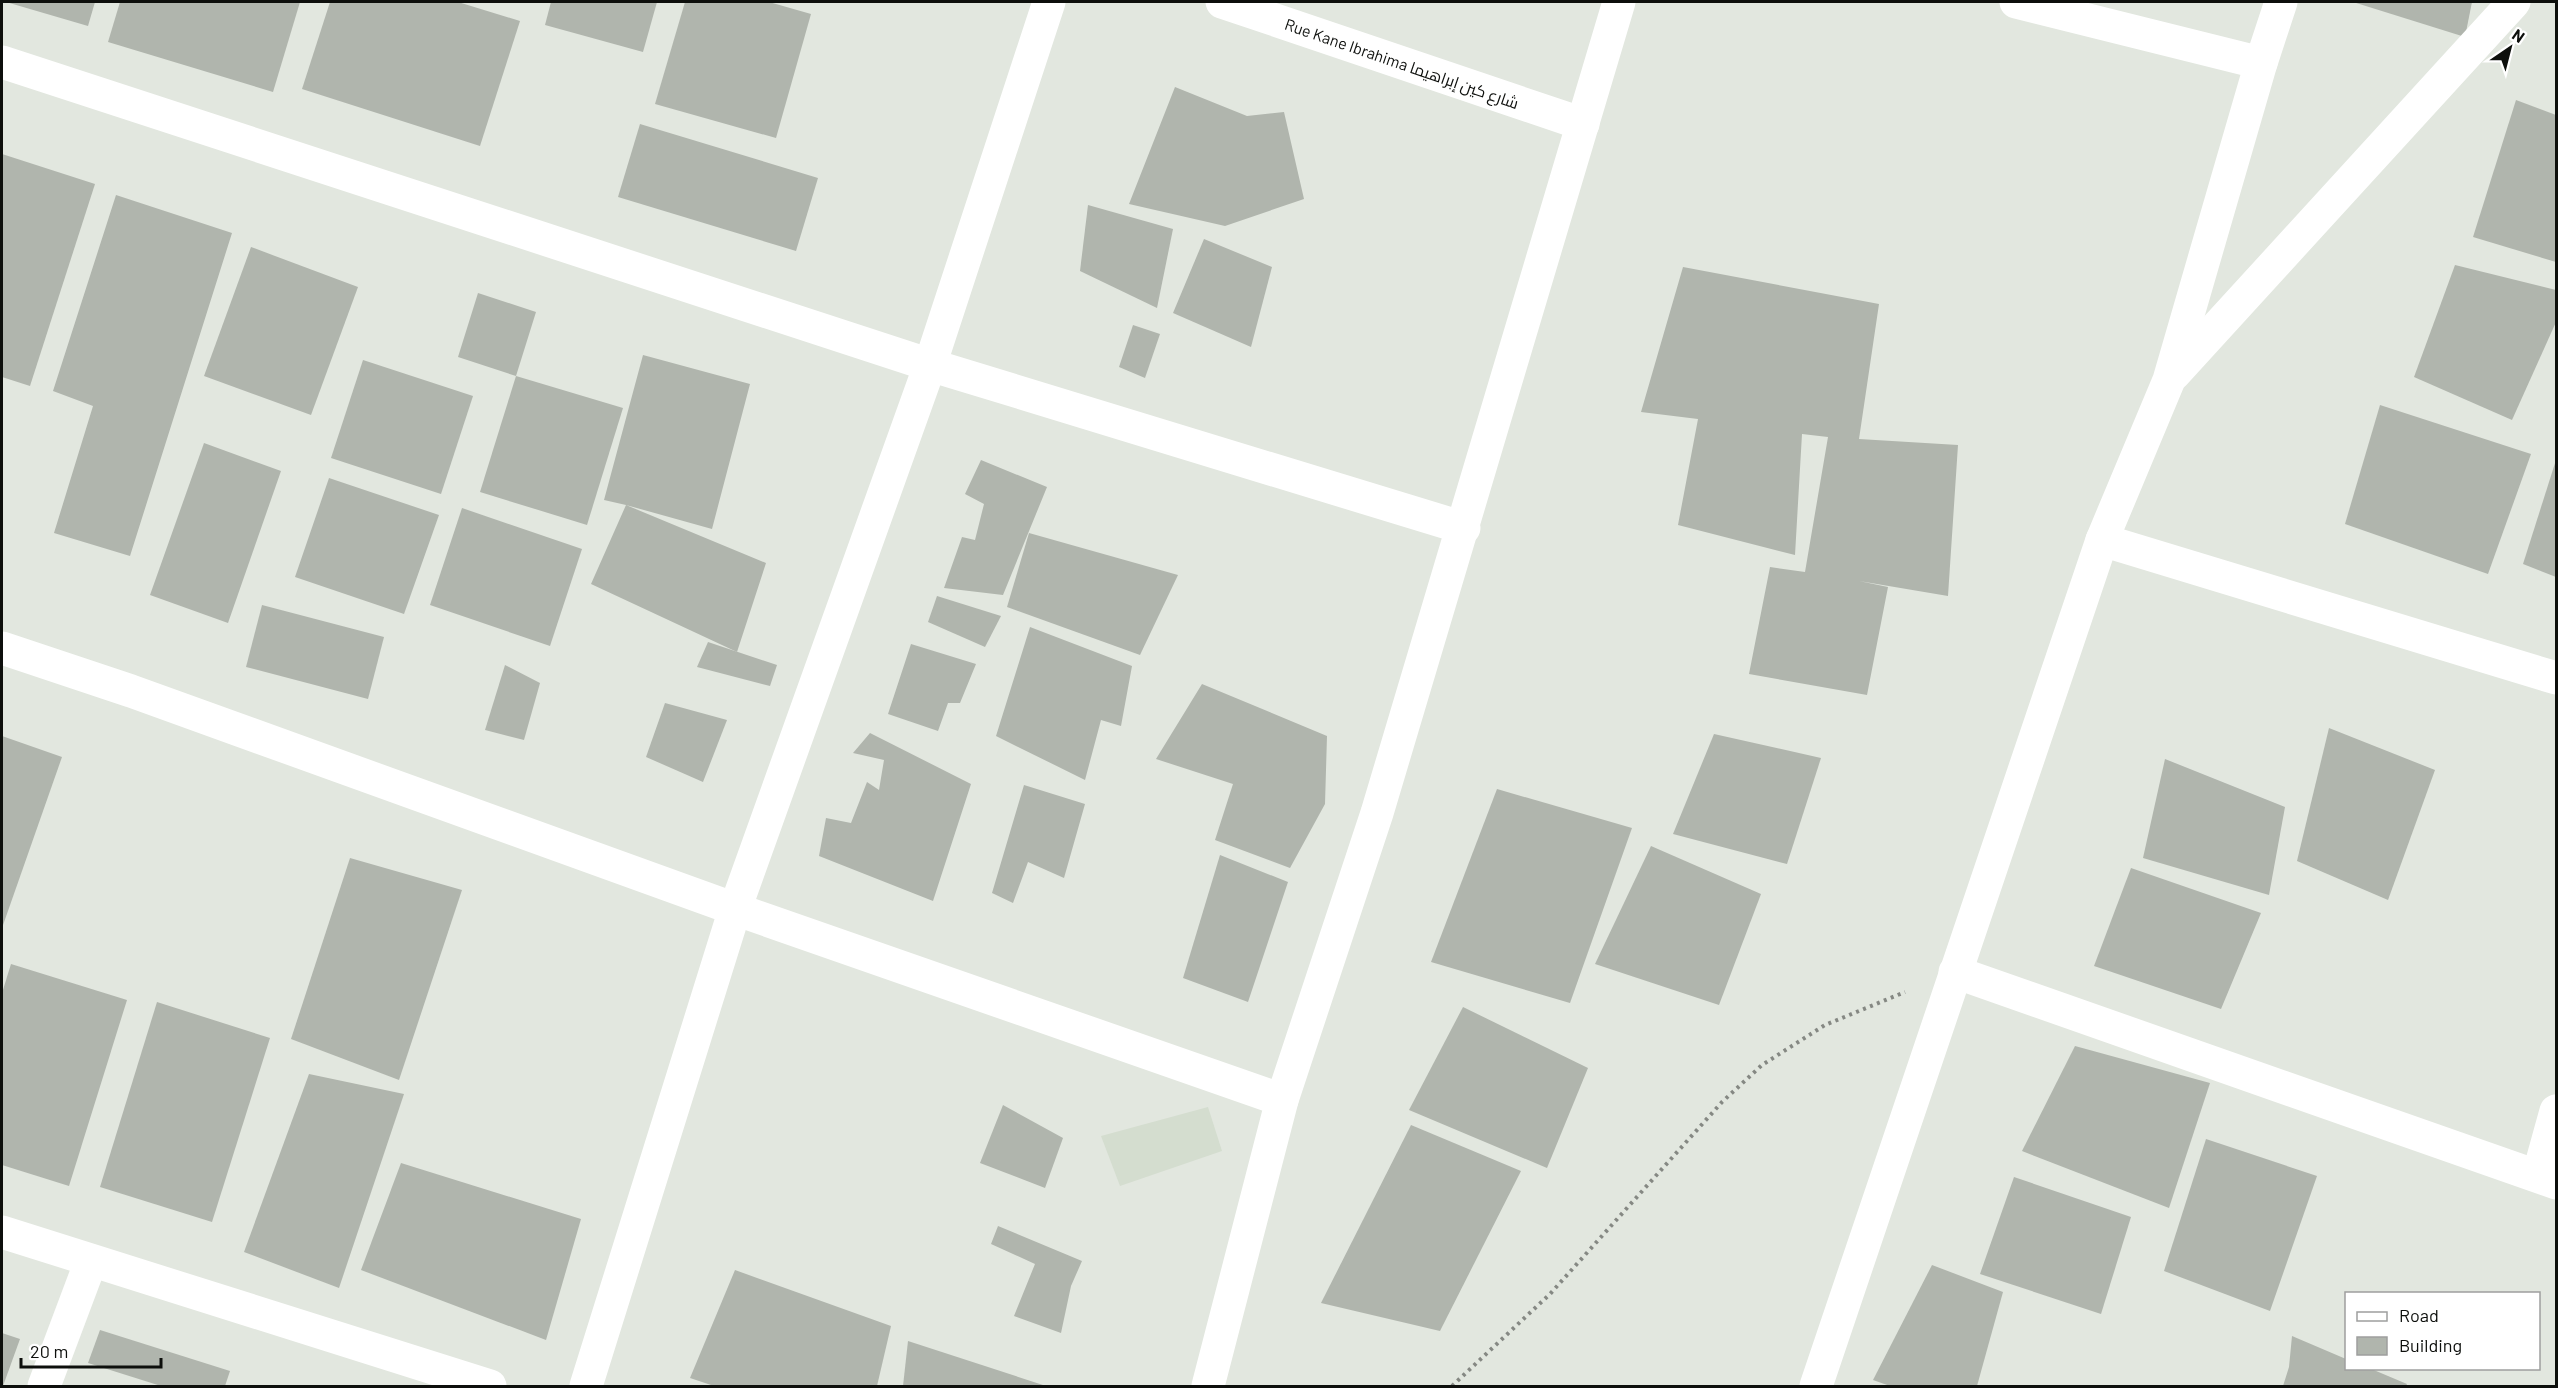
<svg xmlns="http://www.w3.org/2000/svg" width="2558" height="1388" font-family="Barlow,Cairo,sans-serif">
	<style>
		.built { fill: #d4ddcf }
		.building { fill: #b0b5ad }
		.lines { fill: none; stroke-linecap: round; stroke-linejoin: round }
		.path { stroke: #858883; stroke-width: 4; stroke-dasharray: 3 4.5; stroke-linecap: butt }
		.minor { stroke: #fff; stroke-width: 33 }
		.tertiary { stroke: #fff; stroke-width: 33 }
		.labels { text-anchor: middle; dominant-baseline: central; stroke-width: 5; stroke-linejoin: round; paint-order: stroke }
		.street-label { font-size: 16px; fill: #0d0f0c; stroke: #fff }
	</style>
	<rect width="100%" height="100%" fill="#e2e7df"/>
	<path class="built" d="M1208 1107 1222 1151 1120 1186 1101 1136Z"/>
	<g class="building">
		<path d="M6 2H95L88 26Z"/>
		<path d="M120 2H300L273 92 108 42Z"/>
		<path d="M330 2H458L520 21 480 146 302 89Z"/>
		<path d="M551 2H657L643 52 545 25Z"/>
		<path d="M685 2H769L811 14 776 138 655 104Z"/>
		<path d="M2353 2H2472L2465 37Z"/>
		<path d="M1175 87 1247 116 1284 112 1304 199 1225 226 1129 204Z"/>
		<path d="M2516 100 2556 115V262L2473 237Z"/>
		<path d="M640 124 818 178 796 251 618 197Z"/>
		<path d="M2 154 95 184 30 386 2 377Z"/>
		<path d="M116 195 232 233 130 556 54 533 93 406 53 391Z"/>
		<path d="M1088 205 1173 229 1157 308 1080 271Z"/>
		<path d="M1204 239 1272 267 1251 347 1173 313Z"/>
		<path d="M251 247 358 287 311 415 204 376Z"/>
		<path d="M2455 265 2556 290V322L2512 420 2414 377Z"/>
		<path d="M1683 267 1879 304 1859 439 1958 445 1948 596 1859 581 1888 587 1867 695 1749 674 1770 567 1805 572 1828 437 1802 434 1795 555 1678 525 1698 419 1641 412Z"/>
		<path d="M478 293 536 312 516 376 458 357Z"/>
		<path d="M1133 325 1160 334 1145 378 1119 367Z"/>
		<path d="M643 355 750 384 712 529 626 505 766 563 737 652 591 584 626 505 604 500Z"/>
		<path d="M363 360 473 396 441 494 331 458Z"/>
		<path d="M516 376 623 408 587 525 480 492Z"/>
		<path d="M2380 405 2531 454 2488 574 2345 524Z"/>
		<path d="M204 443 281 471 228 623 150 595Z"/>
		<path d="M981 460 1047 487 1003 595 944 588 962 537 975 540 984 504 965 494Z"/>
		<path d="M2556 460V577L2523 564Z"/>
		<path d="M329 478 439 515 404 614 295 577Z"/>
		<path d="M462 508 582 549 550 646 430 605Z"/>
		<path d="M1029 533 1178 575 1140 655 1007 607Z"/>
		<path d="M937 596 1001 616 985 647 928 622Z"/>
		<path d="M262 605 384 637 368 699 246 667Z"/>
		<path d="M1030 627 1132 666 1121 726 1101 720 1085 780 996 736Z"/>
		<path d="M708 642 777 665 770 686 697 667Z"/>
		<path d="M911 644 976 664 960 703H948L938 731 888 714Z"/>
		<path d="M505 665 540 683 524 740 485 730Z"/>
		<path d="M1202 684 1327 736 1325 804 1290 868 1215 840 1233 784 1156 759Z"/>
		<path d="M665 703 727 720 703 782 646 757Z"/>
		<path d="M2329 728 2435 770 2388 900 2297 861Z"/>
		<path d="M870 733 971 784 933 901 819 856 826 818 851 823 867 782 879 790 884 760 853 753Z"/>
		<path d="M1714 734 1821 758 1787 864 1673 834Z"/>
		<path d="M2 736 62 757 2 928Z"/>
		<path d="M2165 759 2285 807 2269 895 2143 858Z"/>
		<path d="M1024 785 1085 804 1064 878 1028 862 1013 903 992 893Z"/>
		<path d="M1497 789 1632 828 1570 1003 1431 962Z"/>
		<path d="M1651 846 1761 894 1719 1005 1595 964Z"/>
		<path d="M1220 855 1288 882 1248 1002 1183 978Z"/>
		<path d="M350 858 462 890 399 1080 291 1039Z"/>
		<path d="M2131 868 2261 913 2221 1009 2094 966Z"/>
		<path d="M11 964 127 1000 69 1186 2 1165V993Z"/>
		<path d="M157 1002 270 1038 212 1222 100 1187Z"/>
		<path d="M1463 1007 1588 1068 1547 1168 1409 1110Z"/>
		<path d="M2075 1046 2210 1083 2169 1208 2022 1151Z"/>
		<path d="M309 1074 404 1094 339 1288 244 1252Z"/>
		<path d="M1003 1105 1063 1138 1045 1188 980 1163Z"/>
		<path d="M1411 1125 1521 1171 1440 1331 1321 1303Z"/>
		<path d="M2206 1139 2317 1176 2270 1311 2164 1271Z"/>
		<path d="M401 1163 581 1219 546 1340 361 1270Z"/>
		<path d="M2014 1177 2131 1217 2101 1314 1980 1274Z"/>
		<path d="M998 1226 1082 1261 1071 1286 1061 1333 1014 1316 1035 1264 991 1244Z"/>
		<path d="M1932 1265 2003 1292 1977 1386H1890L1873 1380Z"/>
		<path d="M735 1270 891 1326 877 1386H714L690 1378Z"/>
		<path d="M100 1330 230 1371 225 1386H161L88 1363Z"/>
		<path d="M2 1333 20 1339 3 1386H2Z"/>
		<path d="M2292 1336 2346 1359V1368H2369L2407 1384 2406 1386H2283L2289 1367Z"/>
		<path d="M908 1341 1046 1386H903Z"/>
	</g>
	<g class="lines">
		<path class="path" d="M1452 1386 1550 1294 1722 1102 1762 1065 1825 1025 1905 992"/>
		<g class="minor">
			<path d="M1222 2 1583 124"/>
			<path d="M2016 2 2261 63"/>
			<path d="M2 62 930 365 1464 528"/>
			<path d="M2174 374 2514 2"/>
			<path d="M2102 540 2556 678"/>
			<path d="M2 648 131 691 735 909 1282 1100"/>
			<path d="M1955 972 2556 1183"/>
			<path d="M2538 1176 2556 1111"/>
			<path d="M2 1232 490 1386"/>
			<path d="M44 1386 91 1261"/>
			<path d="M586 1386 735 909 930 365 1049 2"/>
			<path d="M1816 1386 2102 540 2169 380 2261 63 2281 2"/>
		</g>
		<path class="tertiary" d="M1208 1386 1282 1100 1377 813 1619 2"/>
	</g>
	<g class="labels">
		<g class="street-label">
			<text transform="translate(1402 63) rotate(19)">Rue Kane Ibrahima شارع كين إبراهيما</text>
		</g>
	</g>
	<rect width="2558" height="1388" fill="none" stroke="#0d0f0c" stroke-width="6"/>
	<rect x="2345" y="1292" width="195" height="78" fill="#ffffff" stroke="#9e9f9e" stroke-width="1.5"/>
	<rect x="2357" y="1312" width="30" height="9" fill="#ffffff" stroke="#9e9f9e" stroke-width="1.5"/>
	<text x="2399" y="1322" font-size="18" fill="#0d0f0c">Road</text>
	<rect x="2357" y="1337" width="30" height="18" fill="#b0b5ad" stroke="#9e9f9e" stroke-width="1.5"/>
	<text x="2399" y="1352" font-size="18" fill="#0d0f0c">Building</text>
	<g transform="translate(2510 48) rotate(35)" stroke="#ffffff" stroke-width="4.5" paint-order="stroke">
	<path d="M0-4.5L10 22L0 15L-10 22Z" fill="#0d0f0c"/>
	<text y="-9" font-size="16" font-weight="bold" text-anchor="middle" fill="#0d0f0c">N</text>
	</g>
	<path d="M21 1358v9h140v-9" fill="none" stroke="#0d0f0c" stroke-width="3"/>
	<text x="30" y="1358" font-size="18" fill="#0d0f0c" stroke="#ffffff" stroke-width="4.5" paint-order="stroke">20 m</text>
</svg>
